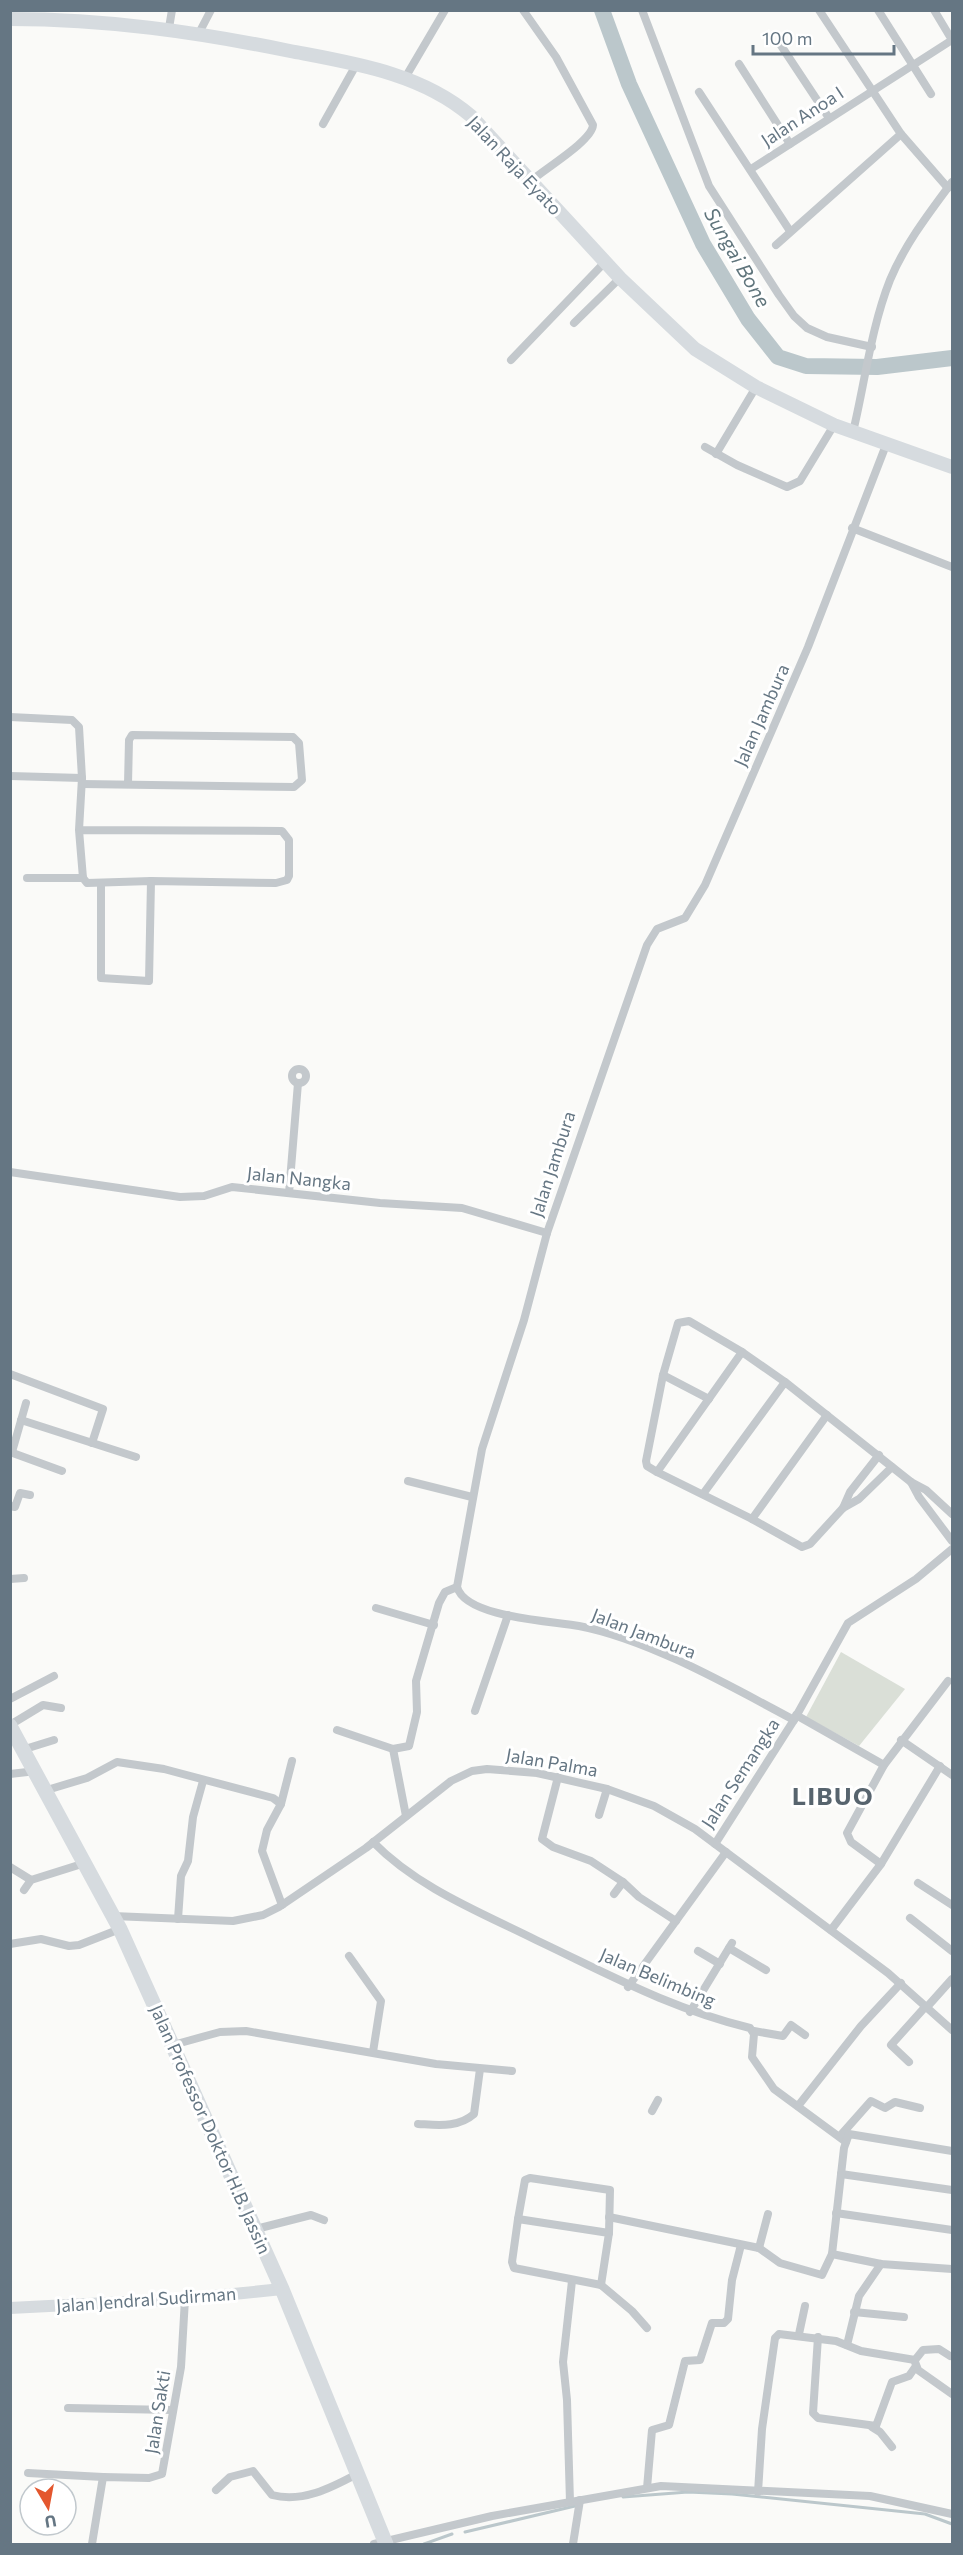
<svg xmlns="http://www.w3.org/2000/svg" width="963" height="2555" font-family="Commissioner,sans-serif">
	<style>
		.green { fill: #dadfd7 }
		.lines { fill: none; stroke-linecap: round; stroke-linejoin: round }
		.stream { stroke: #bbc7cb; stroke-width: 3 }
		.river { stroke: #bbc7cb; stroke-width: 16 }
		.street { stroke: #c3c8cc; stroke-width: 8 }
		.secondary { stroke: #d6dbdf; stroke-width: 12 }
		.primary { stroke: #d6dbdf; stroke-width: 14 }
		.highway { stroke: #d6dbdf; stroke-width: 15 }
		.labels { text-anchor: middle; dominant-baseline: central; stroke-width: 6; stroke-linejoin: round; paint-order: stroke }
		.street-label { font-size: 18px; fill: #657683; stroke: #fff }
		.water-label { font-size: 20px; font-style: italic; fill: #60757c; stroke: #fff }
		.district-label { font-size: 24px; font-weight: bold; letter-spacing: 1.5px; fill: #57646e; stroke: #fff }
	</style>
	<rect width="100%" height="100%" fill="#fafaf8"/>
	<path class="green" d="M841 1652 905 1689 859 1746 806 1717Z"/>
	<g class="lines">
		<g class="stream">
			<path d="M623 2497 688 2492 732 2494 925 2514 952 2524"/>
			<path d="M465 2532 575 2506"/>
			<path d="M424 2544 452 2534"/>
		</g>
		<path class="river" d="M602 10 629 84 703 244 748 319 778 357 806 366 877 367 952 358"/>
		<g class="street">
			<path d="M523 10 556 57 593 125C592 141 544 169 531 181"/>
			<path d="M642 10 709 186 779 295 794 316 807 328 827 337 872 347"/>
			<path d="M819 10 901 134 948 188"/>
			<path d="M878 10 931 94"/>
			<path d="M169 28 172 10"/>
			<path d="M199 33 211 10"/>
			<path d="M780 44 829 118"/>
			<path d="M739 64 790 144"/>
			<path d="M405 78 445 10"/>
			<path d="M699 92 790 231"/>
			<path d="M323 124 356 65"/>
			<path d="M751 169 952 40 934 10"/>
			<path d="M776 245 901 134"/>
			<path d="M574 323 620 278"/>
			<path d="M511 360 605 262"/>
			<path d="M853 432C865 382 871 328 890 280 905 244 929 213 952 182"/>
			<path d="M705 447 737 465 787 487 800 481 834 425"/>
			<path d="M716 454 756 387"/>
			<path d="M852 528 952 567"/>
			<path d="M10 717 72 720 79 727 82 778 79 830 83 878 87 883 151 881 276 883 287 880 289 876V840L282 831 79 830"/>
			<path d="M10 776 82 778"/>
			<path d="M82 784 294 787 302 780 299 743 293 737 132 735 129 740 128 784"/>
			<path d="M27 878H83"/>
			<path d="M101 884V978L149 981 151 881"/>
			<circle cx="299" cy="1076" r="7"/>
			<path d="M10 1172 180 1197 204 1196 232 1187 380 1203 462 1208 547 1233"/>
			<path d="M289 1193 298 1083"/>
			<path d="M10 1374 103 1409 92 1443"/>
			<path d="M663 1375 709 1399"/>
			<path d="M785 1382 742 1352 657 1472 752 1519 802 1547 810 1544 843 1508 859 1499 892 1467"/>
			<path d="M21 1420 136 1457"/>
			<path d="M10 1452 62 1471"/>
			<path d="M12 1452 26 1403"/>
			<path d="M657 1472 647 1466 646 1461 663 1375 678 1323 689 1321 742 1352"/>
			<path d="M408 1481 472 1497"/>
			<path d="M911 1482 919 1497 952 1541"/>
			<path d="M703 1494 785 1382 911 1482 926 1490 952 1514"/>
			<path d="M10 1506 15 1507 20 1493 30 1495"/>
			<path d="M843 1508 850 1492 879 1455"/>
			<path d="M752 1519 827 1415"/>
			<path d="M10 1579 24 1578"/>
			<path d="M376 1608 434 1625"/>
			<path d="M10 1699 54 1676"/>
			<path d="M475 1711 508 1615"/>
			<path d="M796 1715 884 1765"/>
			<path d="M794 1720C732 1687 648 1639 579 1626 553 1621 466 1618 457 1587L482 1449 524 1320 547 1233 647 945 657 929 685 918 705 885 808 647 886 445"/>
			<path d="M10 1725 43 1705 61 1708"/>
			<path d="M337 1730 393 1749 409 1746 417 1712 416 1681 439 1603 445 1592 457 1587"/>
			<path d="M901 1740 952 1775"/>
			<path d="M25 1749 54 1740"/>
			<path d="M393 1749 406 1816"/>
			<path d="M10 1774 36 1771"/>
			<path d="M558 1777 542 1839 553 1847 591 1861 623 1882"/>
			<path d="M47 1790 87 1778 117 1762 164 1769 273 1798 281 1804 267 1830 262 1851 282 1905"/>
			<path d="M281 1804 292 1761"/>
			<path d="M599 1815 607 1789"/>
			<path d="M373 1842C418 1888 480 1912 536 1940 610 1975 669 2008 750 2028L754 2034 752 2057 774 2089 846 2142"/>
			<path d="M715 1844 794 1720 848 1623 916 1579 952 1549"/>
			<path d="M881 1864 851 1842 847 1833 884 1765 948 1681"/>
			<path d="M10 1867 31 1880"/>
			<path d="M918 1883 952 1905"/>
			<path d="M24 1890 31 1880 85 1863"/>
			<path d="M614 1894 623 1882 639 1897 676 1921"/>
			<path d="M113 1916 233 1921 263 1915 279 1907 366 1848 451 1781 472 1771 487 1769 537 1773 607 1789 654 1806 695 1829 888 1973 952 2030"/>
			<path d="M910 1918 952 1951"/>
			<path d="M178 1919 181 1876 188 1861 193 1817 203 1781"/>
			<path d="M831 1930 881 1864 940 1766"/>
			<path d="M10 1944 41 1939 69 1946 79 1945 120 1929"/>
			<path d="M729 1948 766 1970"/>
			<path d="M698 1951 720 1964"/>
			<path d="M349 1956 381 2001 373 2052"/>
			<path d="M628 1987 726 1852"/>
			<path d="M927 2007 952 1979"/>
			<path d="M690 2012 732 1943"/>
			<path d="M754 2031 783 2036 791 2025 805 2035"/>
			<path d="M173 2045 220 2032 246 2031 436 2064 512 2071"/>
			<path d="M909 2062 891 2045 926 2006"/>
			<path d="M798 2106 861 2026 901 1983"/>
			<path d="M652 2111 658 2100"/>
			<path d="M418 2124C438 2125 458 2128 474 2114L480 2069"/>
			<path d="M840 2136 871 2101 885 2108 895 2102 920 2108"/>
			<path d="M841 2174 952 2190"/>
			<path d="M836 2213 952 2230"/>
			<path d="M609 2217 759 2248 780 2263 822 2275 832 2254 844 2148 849 2134 952 2151"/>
			<path d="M518 2219 609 2233 601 2285 514 2268 512 2262Z"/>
			<path d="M518 2219 525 2180 530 2178 610 2190 609 2233"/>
			<path d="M256 2229 311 2215 324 2220"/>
			<path d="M759 2248 768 2214"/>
			<path d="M832 2254 881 2264 952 2269"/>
			<path d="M601 2285 632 2311 647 2328"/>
			<path d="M854 2312 904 2317"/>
			<path d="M799 2334 805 2306"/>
			<path d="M818 2337 813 2413 818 2418 876 2426 892 2382 909 2376 916 2366"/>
			<path d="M847 2345 859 2296 881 2264"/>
			<path d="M915 2362 918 2370 952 2394"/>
			<path d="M68 2408 173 2410"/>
			<path d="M872 2427 880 2432 892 2447"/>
			<path d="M28 2473 103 2477"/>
			<path d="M647 2488 652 2430 669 2425 685 2361 700 2360 712 2323H724L728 2319 732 2280 741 2245"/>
			<path d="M216 2490 230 2477 253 2471 272 2495C302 2503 331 2488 357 2474"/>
			<path d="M758 2492 762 2429 775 2338 779 2334 836 2341 861 2351 915 2360 923 2350 939 2349 950 2356"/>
			<path d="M570 2502 567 2400 563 2362 572 2281"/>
			<path d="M92 2544 103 2477 149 2478 162 2474 181 2367 185 2299"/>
			<path d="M374 2544 492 2516 661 2486 870 2496 952 2514"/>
			<path d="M573 2544 580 2500"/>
		</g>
		<path class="secondary" d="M10 2308 185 2299 282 2289"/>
		<path class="primary" d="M10 19C106 19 197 32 290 51 353 63 421 73 471 116L620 278 695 349 756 387 834 425 952 467"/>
		<path class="highway" d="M10 1726 120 1929 282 2289 386 2544"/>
	</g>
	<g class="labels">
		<g class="street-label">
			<text transform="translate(802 116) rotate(-33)">Jalan Anoa I</text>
			<text transform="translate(515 165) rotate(47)">Jalan Raja Eyato</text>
			<text transform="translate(761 715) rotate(-66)">Jalan Jambura</text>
			<text transform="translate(552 1164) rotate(-72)">Jalan Jambura</text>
			<text transform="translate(299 1178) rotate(6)">Jalan Nangka</text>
			<text transform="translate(644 1633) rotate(21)">Jalan Jambura</text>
			<text transform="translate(552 1762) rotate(10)">Jalan Palma</text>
			<text transform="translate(740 1773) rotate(-57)">Jalan Semangka</text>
			<text transform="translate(658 1977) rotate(23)">Jalan Belimbing</text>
			<text transform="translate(211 2129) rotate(66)">Jalan Professor Doktor H.B. Jassin</text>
			<text transform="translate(146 2299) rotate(-4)">Jalan Jendral Sudirman</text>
			<text transform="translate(157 2412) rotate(-81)">Jalan Sakti</text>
		</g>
		<g class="water-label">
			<text transform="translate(738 257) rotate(60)">Sungai Bone</text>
		</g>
		<g class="district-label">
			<text x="833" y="1795">LIBUO</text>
		</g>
	</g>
	<rect width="963" height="2555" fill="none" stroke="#657683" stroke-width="24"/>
	<g transform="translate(48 2507) rotate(170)"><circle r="28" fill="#ffffff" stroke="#c1c8cd" stroke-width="1.5"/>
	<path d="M0-4.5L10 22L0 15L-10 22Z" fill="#e4572e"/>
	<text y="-9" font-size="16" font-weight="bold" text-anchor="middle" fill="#657683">U</text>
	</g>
	<path d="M753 45v9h141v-9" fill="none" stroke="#657683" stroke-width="3"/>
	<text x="762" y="45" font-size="18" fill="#657683" stroke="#ffffff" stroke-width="4.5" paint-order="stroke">100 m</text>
</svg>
